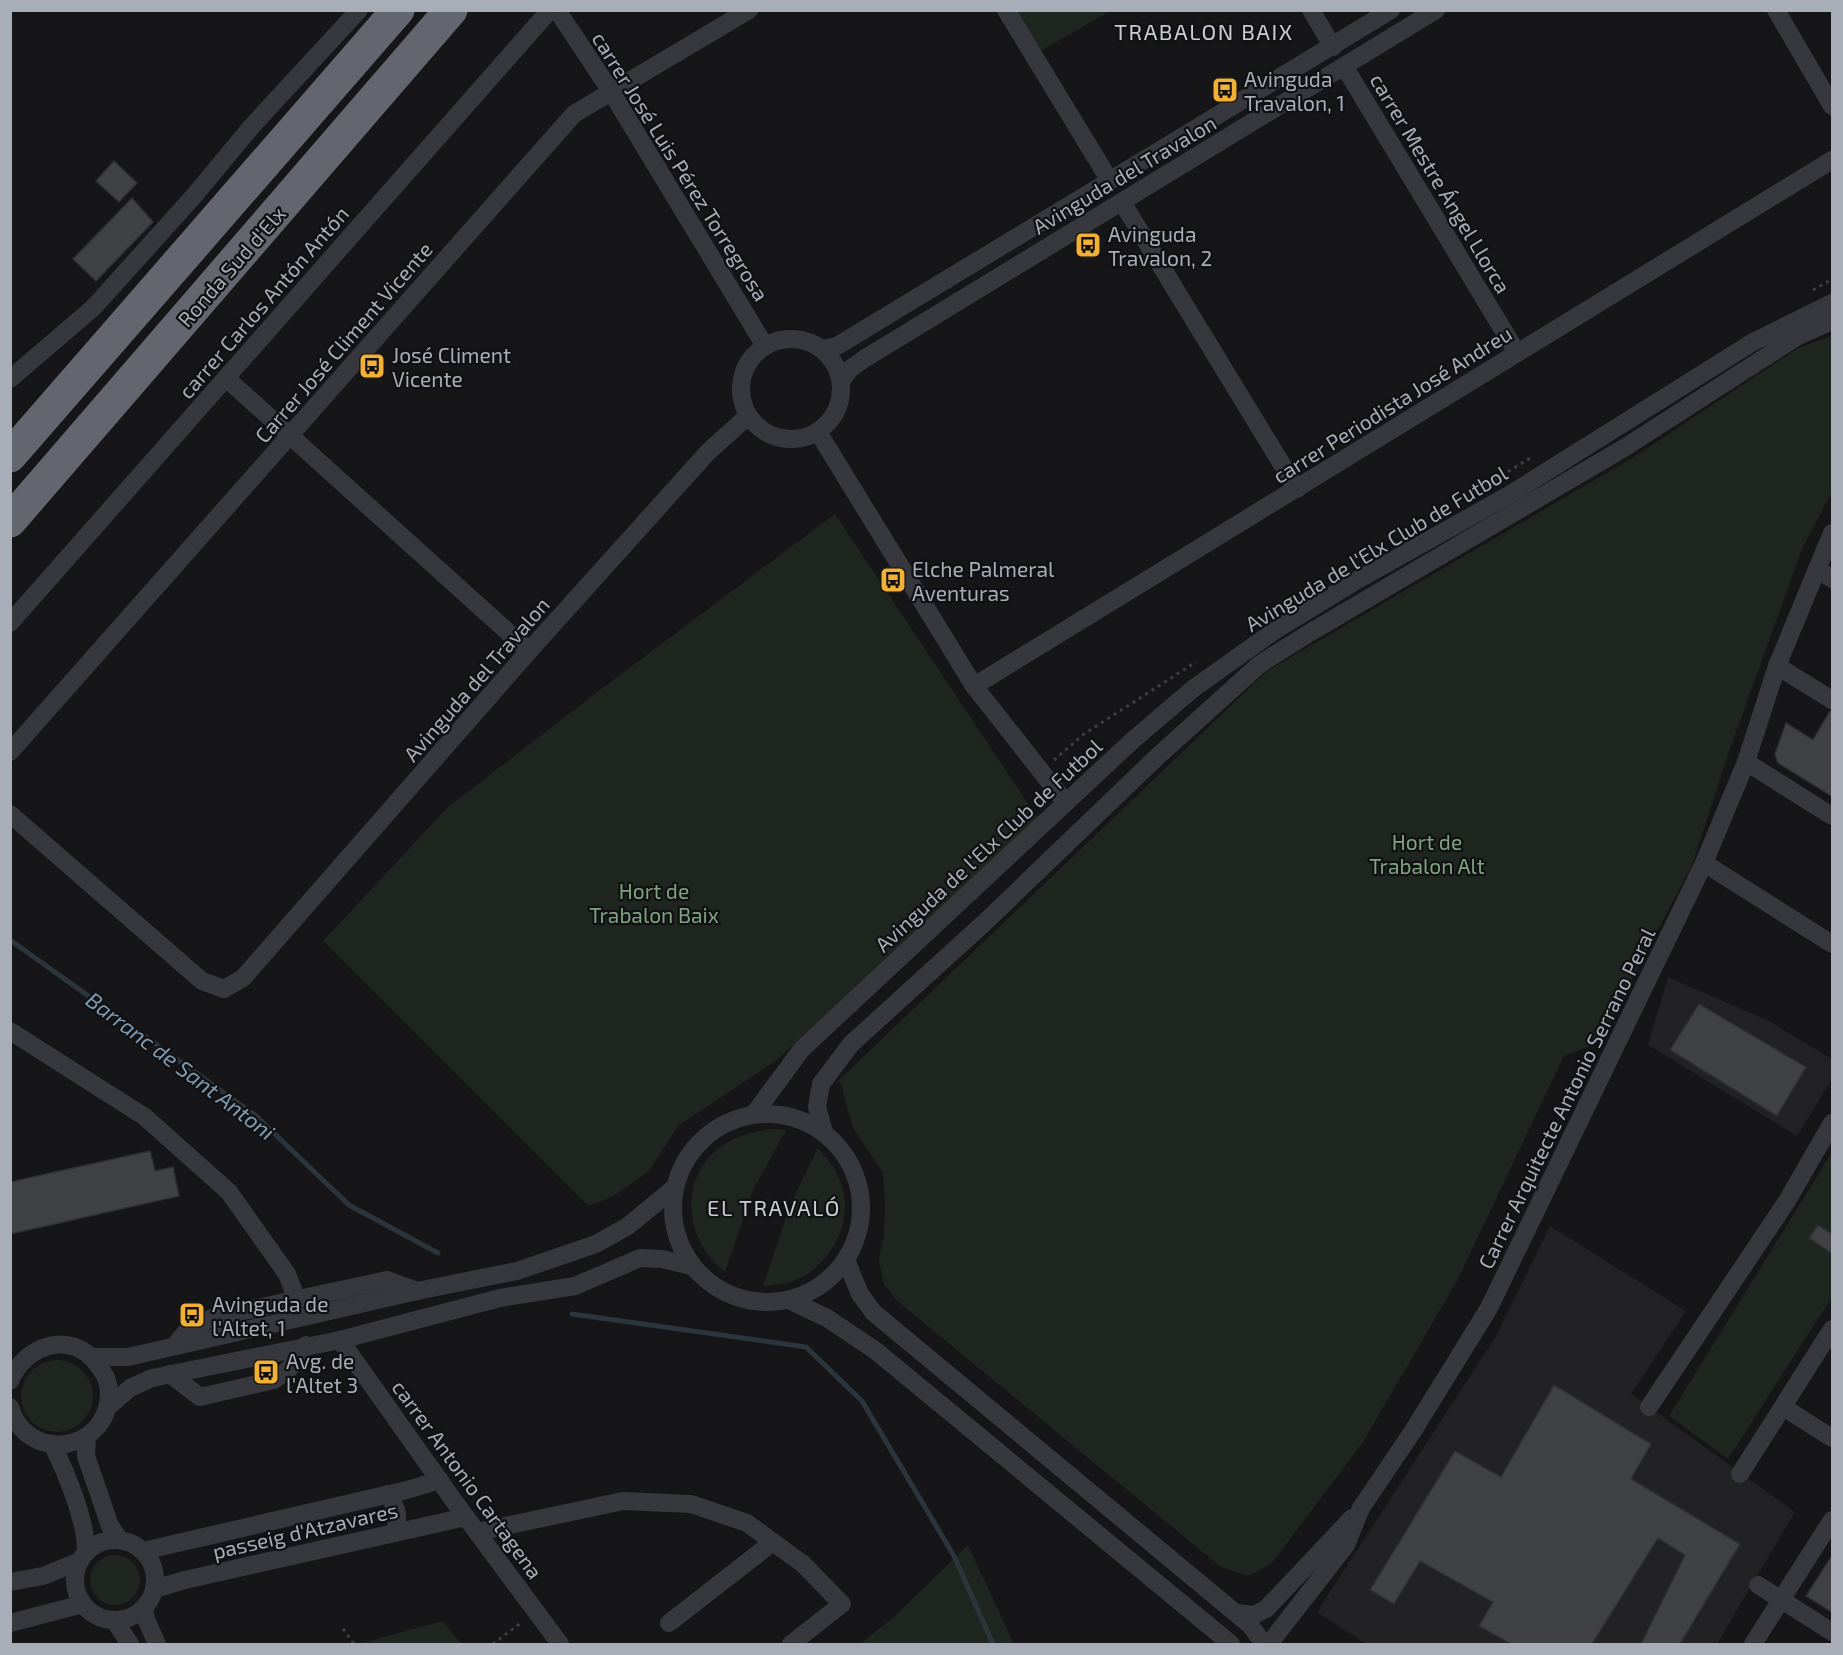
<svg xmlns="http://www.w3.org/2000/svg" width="1843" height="1655" font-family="'Exo 2',sans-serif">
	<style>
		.built { fill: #222225 }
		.green { fill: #1e261f }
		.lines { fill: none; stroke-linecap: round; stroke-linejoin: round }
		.stream { stroke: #2c353c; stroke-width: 5 }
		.building { fill: #404145; stroke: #303034; stroke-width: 1.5 }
		.path { stroke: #3d3f44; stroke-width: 3; stroke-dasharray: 3 4.5; stroke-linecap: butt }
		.street { stroke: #37383d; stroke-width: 18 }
		.highway { stroke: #63666e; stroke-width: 33 }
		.labels { text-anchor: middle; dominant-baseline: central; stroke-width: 4.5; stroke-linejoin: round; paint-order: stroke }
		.poi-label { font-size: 21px; fill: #a8adb8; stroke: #111113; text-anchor: start }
		.street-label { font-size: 21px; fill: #a8adb8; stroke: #111113 }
		.park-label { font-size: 21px; fill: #7fa381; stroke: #111113 }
		.neighbourhood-label { font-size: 22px; letter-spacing: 1.5px; fill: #c9ccd4; stroke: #111113 }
		.water-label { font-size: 22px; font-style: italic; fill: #7f9bb3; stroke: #111113 }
	</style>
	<rect width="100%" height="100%" fill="#161618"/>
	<g class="built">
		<path d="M1668 977 1769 1021 1832 1059V1079L1797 1136 1648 1045Z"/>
		<path d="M1550 1226 1686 1311 1631 1394 1795 1512 1717 1644H1366L1317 1612 1496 1336Z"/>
	</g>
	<g class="green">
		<path d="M1014 11H1110L1039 52Z"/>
		<path d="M1832 336V492L1802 549 1730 749 1692 865 1599 1042 1564 1056 1457 1281 1412 1358 1363 1442 1271 1564 1248 1576 1221 1567 897 1301 884 1284 879 1260 884 1235 885 1205 883 1173 853 1128 841 1084 838 1081 1267 671 1634 457 1798 348Z"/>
		<path d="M835 514 1039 820 777 1060 678 1126 649 1171 614 1196 588 1206 323 941 448 807 613 680Z"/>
		<path d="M771 1129 786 1130 753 1190 725 1272C684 1241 677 1176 723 1145 738 1135 754 1132 771 1129Z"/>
		<path d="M818 1148C824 1156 833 1164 837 1174 859 1215 833 1268 790 1282 782 1285 771 1285 763 1286L791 1203Z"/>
		<path d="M1832 1152V1297L1728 1459 1669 1416Z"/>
		<circle cx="57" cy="1396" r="36"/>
		<path d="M968 1545 1014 1644H860L896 1615Z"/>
		<circle cx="115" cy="1580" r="25"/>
		<path d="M443 1621 461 1644H358Z"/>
	</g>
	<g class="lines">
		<g class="stream">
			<path d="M10 940 255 1115 349 1205 438 1253"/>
			<path d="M572 1314 806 1347 862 1401 954 1556 993 1644"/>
		</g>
	</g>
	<g class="building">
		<path d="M114 161 137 183 119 202 96 181Z"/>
		<path d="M132 198 153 222 96 281 73 259Z"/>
		<path d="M1830 711H1833V797L1778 763 1775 754 1786 723 1813 740Z"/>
		<path d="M1699 1004 1806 1067 1777 1116 1670 1050Z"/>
		<path d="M150 1151 155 1171 173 1167 179 1196 10 1234V1182Z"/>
		<path d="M1818 1225 1833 1235V1254L1809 1238Z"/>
		<path d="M1554 1385 1651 1444 1631 1479 1740 1544 1680 1644H1641L1685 1555 1658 1538 1592 1644H1511L1479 1626 1493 1602 1420 1561 1394 1604 1370 1590 1455 1451 1501 1477Z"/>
		<path d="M1833 1554V1613L1806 1596Z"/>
	</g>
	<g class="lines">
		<g class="path">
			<path d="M1813 290 1832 279"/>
			<path d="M1476 491 1532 457"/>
			<path d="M1054 760 1084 734 1196 662"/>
			<path d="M343 1629 354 1644"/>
			<path d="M493 1644 522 1622"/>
		</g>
		<g class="street">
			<path d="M557 10 612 93 765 346"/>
			<path d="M1006 10 1110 181"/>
			<path d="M1311 10 1333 47"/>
			<path d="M1776 10 1832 106"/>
			<path d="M1344 66 1517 353"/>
			<path d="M1122 202 1297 489"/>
			<circle cx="791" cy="389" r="50"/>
			<path d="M822 349 837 346 1391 10"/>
			<path d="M226 378 529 651"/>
			<path d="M10 379 93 308 193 197 252 126 359 10"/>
			<path d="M841 381 850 369 864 359 1436 10"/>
			<path d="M818 432 974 686 1066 803"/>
			<path d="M1817 569 1832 579"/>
			<path d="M10 623 550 10"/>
			<path d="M1777 666 1832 700"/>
			<path d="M974 686 1832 160"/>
			<path d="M10 752 574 114 749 10"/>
			<path d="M1746 762 1832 816"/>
			<path d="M10 814 202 981 224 989 243 978 529 651 708 452 748 416"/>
			<path d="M1704 863 1832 944"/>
			<path d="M10 1031 145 1117 229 1192 287 1274 297 1300"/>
			<circle cx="767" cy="1208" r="94"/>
			<path d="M754 1114 802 1049 1133 740 1194 688 1277 629 1354 582 1509 495 1753 342 1832 303"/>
			<path d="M824 1132 817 1107 821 1084 851 1044 983 924 1158 756 1260 664 1311 632 1624 448 1798 336 1832 321"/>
			<path d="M846 1260 860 1294 873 1312 1250 1625 1264 1644"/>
			<path d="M789 1300 827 1318 876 1351 1231 1644"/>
			<path d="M340 1340 454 1501 560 1644"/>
			<path d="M174 1346 191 1326 215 1317 387 1280 417 1291"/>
			<path d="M92 1357H128L417 1291 517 1271 596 1244 628 1226 674 1188"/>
			<path d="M170 1374 200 1397 274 1380 289 1369 306 1345"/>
			<path d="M10 1381C25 1345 71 1329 97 1364 104 1373 109 1381 109 1393 109 1452 27 1465 10 1407"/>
			<path d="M108 1407 130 1388 152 1378 340 1340 500 1298 575 1286 640 1258 662 1259 691 1266"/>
			<path d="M1649 1407 1787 1201 1832 1123"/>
			<path d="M1783 1407 1832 1438"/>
			<path d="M87 1436 86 1456 110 1526 120 1540"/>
			<path d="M52 1444C66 1472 87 1522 86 1553"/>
			<path d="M1740 1474 1832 1329"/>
			<path d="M388 1494C398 1510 399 1515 395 1533"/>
			<path d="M477 1532 623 1501 691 1504 747 1523 803 1564 842 1604 791 1644"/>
			<circle cx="115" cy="1580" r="40"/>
			<path d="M143 1551 407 1490 440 1480"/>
			<path d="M10 1582 43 1576 80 1561"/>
			<path d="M1758 1585 1832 1632"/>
			<path d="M154 1589 185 1580 466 1517"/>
			<path d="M144 1608 146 1619 157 1644"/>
			<path d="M1236 1613 1254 1615 1266 1609 1352 1518"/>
			<path d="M114 1620 130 1644"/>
			<path d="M10 1623 83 1604"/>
			<path d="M669 1623 773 1542"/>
			<path d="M1269 1644 1346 1545 1361 1508 1413 1431 1489 1308 1704 863 1746 762 1777 666 1832 533"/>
			<path d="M1753 1644 1832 1520"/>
		</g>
		<g class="highway">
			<path d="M10 456 398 10"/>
			<path d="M10 521 451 10"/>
		</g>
	</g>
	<defs>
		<g id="bus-square" transform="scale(1.35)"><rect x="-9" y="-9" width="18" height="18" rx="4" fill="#f2b134" stroke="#111113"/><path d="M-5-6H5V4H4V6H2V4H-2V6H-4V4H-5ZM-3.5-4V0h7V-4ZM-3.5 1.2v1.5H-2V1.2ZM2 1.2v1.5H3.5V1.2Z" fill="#111"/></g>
	</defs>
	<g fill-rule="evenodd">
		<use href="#bus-square" x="1225" y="90"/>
		<use href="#bus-square" x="1088" y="245"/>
		<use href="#bus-square" x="372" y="366"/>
		<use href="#bus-square" x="893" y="580"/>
		<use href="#bus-square" x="192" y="1315"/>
		<use href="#bus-square" x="266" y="1372"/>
	</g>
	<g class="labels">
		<g class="poi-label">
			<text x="1244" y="78">Avinguda<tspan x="1244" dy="24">Travalon, 1</tspan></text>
			<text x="1108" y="233">Avinguda<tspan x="1108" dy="24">Travalon, 2</tspan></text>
			<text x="392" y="354">José Climent<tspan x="392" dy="24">Vicente</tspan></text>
			<text x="912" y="568">Elche Palmeral<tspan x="912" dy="24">Aventuras</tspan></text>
			<text x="212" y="1303">Avinguda de<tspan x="212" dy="24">l'Altet, 1</tspan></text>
			<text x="286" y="1360">Avg. de<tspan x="286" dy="24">l'Altet 3</tspan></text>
		</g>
		<g class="street-label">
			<text transform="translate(681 166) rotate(58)">carrer José Luis Pérez Torregrosa</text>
			<text transform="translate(1124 174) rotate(-31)">Avinguda del Travalon</text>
			<text transform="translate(1441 183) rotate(59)">carrer Mestre Ángel Llorca</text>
			<text transform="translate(231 266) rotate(-49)">Ronda Sud d'Elx</text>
			<text transform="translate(263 302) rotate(-49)">carrer Carlos Antón Antón</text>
			<text transform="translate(343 342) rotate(-49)">Carrer José Climent Vicente</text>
			<text transform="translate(1392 404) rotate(-32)">carrer Periodista José Andreu</text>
			<text transform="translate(1376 548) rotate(-31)">Avinguda de l'Elx Club de Futbol</text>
			<text transform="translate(476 679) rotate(-49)">Avinguda del Travalon</text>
			<text transform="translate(988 845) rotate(-43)">Avinguda de l'Elx Club de Futbol</text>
			<text transform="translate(1566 1098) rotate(-64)">Carrer Arquitecte Antonio Serrano Peral</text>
			<text transform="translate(468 1479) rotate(54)">carrer Antonio Cartagena</text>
			<text transform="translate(305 1530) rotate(-13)">passeig d'Atzavares</text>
		</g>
		<g class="park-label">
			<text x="1427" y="841">Hort de<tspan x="1427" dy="24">Trabalon Alt</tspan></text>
			<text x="654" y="890">Hort de<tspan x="654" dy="24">Trabalon Baix</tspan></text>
		</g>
		<g class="neighbourhood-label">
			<text x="1204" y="31">TRABALON BAIX</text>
			<text x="774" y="1207">EL TRAVALÓ</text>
		</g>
		<g class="water-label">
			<text transform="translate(181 1065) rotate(37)">Barranc de Sant Antoni</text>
		</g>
	</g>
	<rect width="1843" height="1655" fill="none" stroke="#a8adb8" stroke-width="24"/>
</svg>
